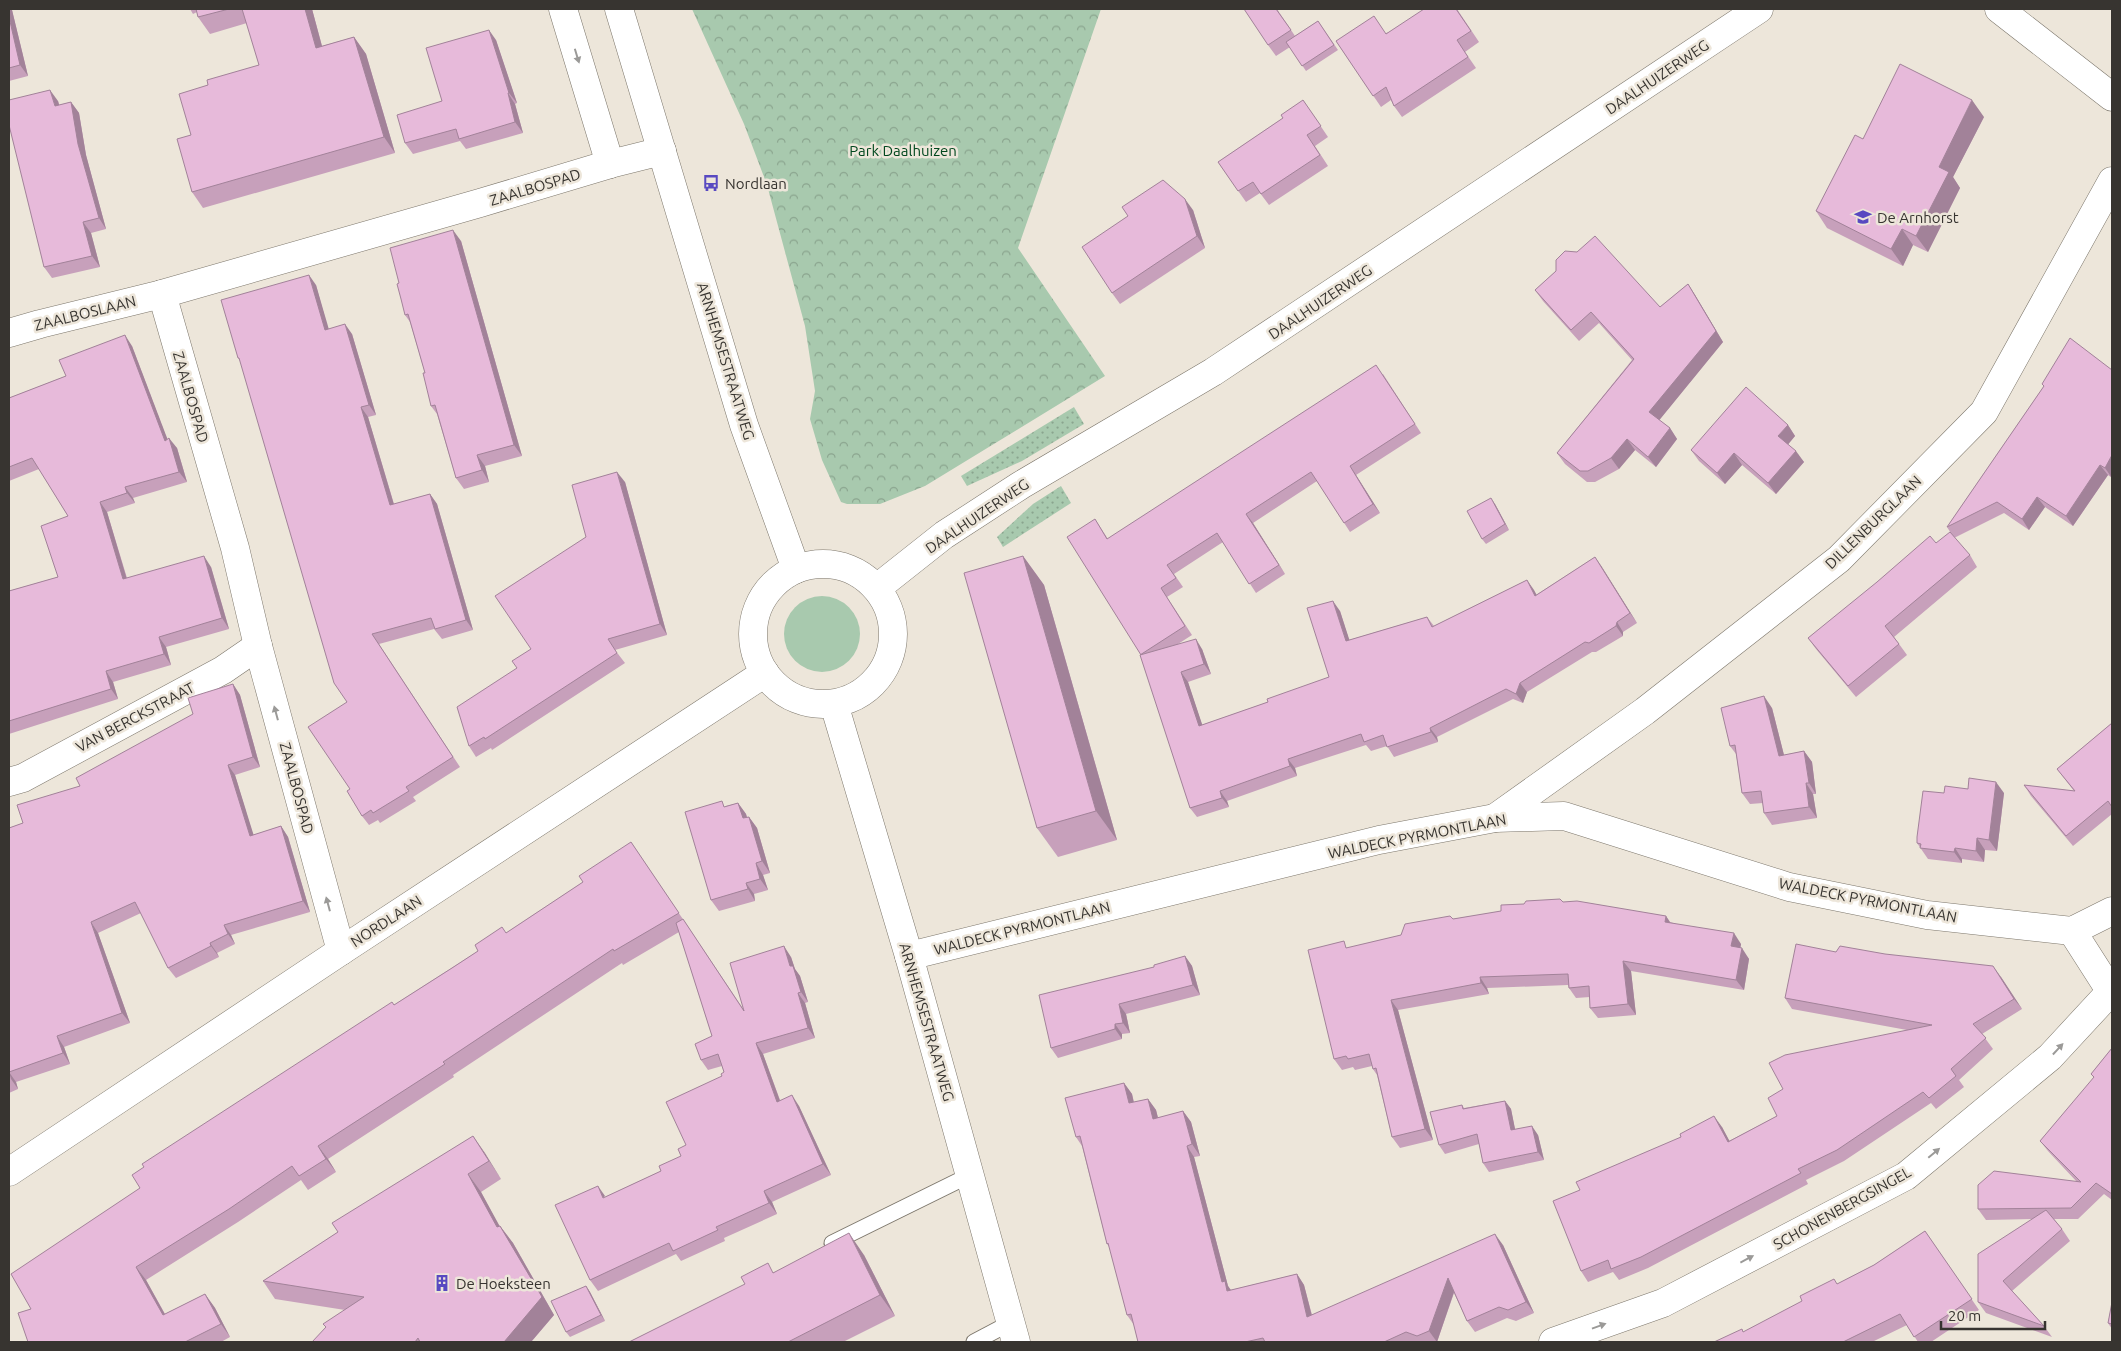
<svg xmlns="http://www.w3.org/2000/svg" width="2121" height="1351" font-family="Ubuntu,sans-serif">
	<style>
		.grass { fill: url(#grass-dots) }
		.park { fill: url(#park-crowns) }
		.garden { fill: #a8c9ae }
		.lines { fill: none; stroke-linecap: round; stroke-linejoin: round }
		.service-casing { stroke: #7d776c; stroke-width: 17 }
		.minor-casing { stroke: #7d776c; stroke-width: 29 }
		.secondary-casing { stroke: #7d776c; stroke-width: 29 }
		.service { stroke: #fff; stroke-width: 15 }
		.minor { stroke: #fff; stroke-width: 28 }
		.secondary { stroke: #fff; stroke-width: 28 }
		.wall { fill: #c7a0bb }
		.shaded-wall { fill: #a28299 }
		.building { fill: #e7bada; stroke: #a28299 }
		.oneway { fill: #9b9a98 }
		.labels { text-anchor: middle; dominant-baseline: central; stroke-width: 5; stroke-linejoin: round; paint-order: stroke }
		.street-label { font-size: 15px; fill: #373430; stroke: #ede6da }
		.park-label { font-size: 15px; fill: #00471d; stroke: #ede6da }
		.poi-label { font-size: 15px; fill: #373430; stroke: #ede6da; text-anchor: start }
	</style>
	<defs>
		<pattern id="grass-dots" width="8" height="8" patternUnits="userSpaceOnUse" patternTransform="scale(1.25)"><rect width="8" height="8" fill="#a8c9ae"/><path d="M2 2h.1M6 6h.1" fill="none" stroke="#8aa48e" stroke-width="1.8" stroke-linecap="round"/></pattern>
		<pattern id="park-crowns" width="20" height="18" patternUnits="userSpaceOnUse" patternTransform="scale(1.25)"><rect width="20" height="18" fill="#a8c9ae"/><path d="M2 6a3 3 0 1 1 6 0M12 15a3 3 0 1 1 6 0" fill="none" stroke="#8aa48e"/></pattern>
	</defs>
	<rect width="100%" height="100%" fill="#ede6da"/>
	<g class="grass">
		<path d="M1074 407 1084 424 1022 461 967 486 961 476Z"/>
		<path d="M1061 486 1071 503 1003 547 997 537 1033 504Z"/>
	</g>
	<path class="park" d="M692 9H1101L1018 248 1105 376 925 486 880 504H847L841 502 822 460 810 419 815 391 805 326 767 185 744 124Z"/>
	<circle class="garden" cx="822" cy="634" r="38"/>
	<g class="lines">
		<g class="service-casing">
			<g id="service">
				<path d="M832 1243 970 1175"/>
				<path d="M974 1342 1010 1323"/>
			</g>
		</g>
		<g class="minor-casing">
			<g id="minor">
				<path d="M563 9 610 164"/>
				<path d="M1999 9 2112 97"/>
				<path d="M9 333 40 324 162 294"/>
				<path d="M9 782 23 778 223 670 258 646"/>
				<path d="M1495 818 1645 711 1839 559 1984 412 2112 181"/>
				<path d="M2072 931 2111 992"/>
				<path d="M341 951 258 646 235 548 162 294 480 203 610 164 662 151"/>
				<path d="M909 956 1379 840 1495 818 1564 816 1789 887 1927 915 2072 931 2112 911"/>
				<path d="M1553 1342 1663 1303 1906 1176 2050 1057 2112 990"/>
			</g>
		</g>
		<g class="secondary-casing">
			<g id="secondary">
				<path d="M619 9 744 425 796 569"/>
				<circle cx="823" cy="634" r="70"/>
				<path d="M877 588 944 535 1021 485 1213 372 1759 9"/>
				<path d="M834 704 909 956 1016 1342"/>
				<path d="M9 1172 341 951 765 673"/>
			</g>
		</g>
		<use href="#service" class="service"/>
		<use href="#minor" class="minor"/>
		<use href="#secondary" class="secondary"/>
	</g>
	<g class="wall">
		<path d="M9 9H18L12 10 28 76 9 81Z"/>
		<path d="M190 9H312L322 46 354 37 366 54 395 153 203 208 192 192 191 135 208 85 259 65 247 23 210 34 198 17 197 12 193 14Z"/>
		<path d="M1277 9 1295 36 1318 21 1338 50 1306 71 1290 47 1276 56 1268 45Z"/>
		<path d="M1457 9 1479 42 1465 52 1476 68 1402 117 1394 106 1391 100 1381 107 1336 41 1386 33Z"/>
		<path d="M496 40 517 103 515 104 523 133 466 149 460 141 413 154 405 143Z"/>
		<path d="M1303 100 1328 137 1315 146 1328 166 1269 205 1260 193 1246 202 1218 162 1283 118Z"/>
		<path d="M58 101 59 105 71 102 79 113 86 155 106 229 91 233 100 267 52 278 44 267Z"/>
		<path d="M1984 117 1953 177 1960 188 1928 252 1913 245 1903 266 1827 228 1816 211 1863 139Z"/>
		<path d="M1193 210 1205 248 1120 304 1112 293Z"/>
		<path d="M461 241 522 456 485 466 489 482 464 489 456 478 437 414 431 406 425 373 410 322 405 315Z"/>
		<path d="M1556 271 1660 307 1688 284 1695 295 1723 342 1659 420 1670 428 1677 439 1656 467 1635 450 1619 469 1595 482H1587L1565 464 1557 453 1632 360 1599 323 1579 341 1543 301 1535 290Z"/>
		<path d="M316 285 328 329 352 334 376 415 368 417 394 504 430 494 437 504 473 630 442 639 434 629 379 644 460 767 413 797 416 801 380 823 378 820 369 825 362 816 350 789 347 702 241 362 238 358Z"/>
		<path d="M132 346 167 439 177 448 187 482 133 498 135 503 107 512 127 578 211 567 229 629 166 647 171 665 113 682 118 699 9 734V591L58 577 68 516 39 469 9 481V398L66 376Z"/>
		<path d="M2112 370V478L2108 475 2073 526 2045 507 2029 530 2004 513 1954 538 1947 527 2044 386 2042 384Z"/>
		<path d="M1383 374 1421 433 1356 475 1380 513 1350 532 1317 481 1253 523 1285 574 1256 593 1223 542 1174 574 1183 587 1167 597 1192 635 1178 644 1202 649 1211 674 1188 682 1202 725 1268 702 1329 677 1340 611 1349 640 1427 617 1434 626 1527 580 1536 595 1595 557 1637 623 1623 632V636L1596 652H1592L1527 692 1523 703 1513 699 1437 737 1438 742 1394 757 1387 746 1371 751 1366 745 1295 768 1297 776 1227 801 1229 807 1197 817 1190 808 1141 656 1095 519 1108 539Z"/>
		<path d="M1788 425 1795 436 1788 444 1804 462 1776 494 1742 465 1725 484 1699 461 1691 450Z"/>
		<path d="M625 482 667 635 615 650 625 663 492 750 491 748 476 757 469 746 517 668 531 649 586 537Z"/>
		<path d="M1495 504 1509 530 1486 544 1482 539Z"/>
		<path d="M1936 543 1970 555 1977 567 1894 637 1907 655 1856 697 1816 649 1808 638Z"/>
		<path d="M1023 556 1044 585 1117 840 1058 857 1037 828Z"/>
		<path d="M233 684 240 695 260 767 235 775 253 835 281 826 288 837 310 912 231 935 235 944 217 953 219 957 176 978 168 968 141 913 98 933 130 1023 64 1047 70 1064 16 1082 18 1089 9 1093V828L23 823 80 786 193 714Z"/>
		<path d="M1772 708 1784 755 1804 751 1812 762 1816 794H1813L1817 818 1772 825 1764 813 1763 803 1750 804 1742 793 1736 754 1730 746Z"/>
		<path d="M2112 723V814L2073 846 2031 796 2024 785 2074 791 2057 769Z"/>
		<path d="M1944 793H2004L1997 851 1985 850 1984 862 1962 859V863L1928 859 1917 843Z"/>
		<path d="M738 803 746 814 747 817H749L757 828 770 873 763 875 768 890 754 894 755 901 719 911 711 900 726 806Z"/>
		<path d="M631 842 744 1010 791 957 795 969 800 976 808 1002 805 1003 815 1038 763 1054 780 1100 799 1106 831 1175 772 1202 777 1214 724 1238 725 1241 681 1261 676 1254 598 1291 590 1280 605 1197 661 1171 681 1156 722 1076 724 1072 722 1066 708 1070 701 1060 712 1036 679 932 623 965 622 963 453 1075 454 1077 328 1159 336 1172 308 1190 301 1180 238 1222 146 1280 165 1314 205 1294 215 1308 230 1337 221 1342H28L31 1309 140 1188 394 1005 506 933 583 882Z"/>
		<path d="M1563 902 1666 916 1670 922 1741 944 1740 948 1749 959 1744 990 1631 971 1636 1015 1598 1018 1590 1008V997L1576 998 1569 988 1568 985 1487 988 1489 994 1398 1010 1433 1140 1400 1148 1392 1137 1377 1075 1373 1069 1372 1066 1355 1070 1353 1067 1342 1070 1334 1059 1349 948 1401 935 1453 919Z"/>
		<path d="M1836 952 2001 977 2022 1009 1982 1034 1993 1049 1959 1080 1964 1087 1936 1109 1931 1103 1844 1161 1806 1180 1808 1184 1648 1268 1619 1280 1613 1272 1588 1282 1581 1271 1580 1190 1681 1137 1722 1127 1729 1141 1777 1116 1907 1030 1792 1009 1785 998Z"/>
		<path d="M1185 956 1192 966 1200 995 1126 1014 1130 1033 1122 1034V1039L1058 1058 1051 1048 1154 967Z"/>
		<path d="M2112 1048V1200L2104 1194 2078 1219H2054L2062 1229 2070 1241 2012 1291 2044 1326 2052 1337 1986 1313 1978 1302 2032 1219 1986 1220 1978 1209 2077 1182 2048 1151 2040 1141 2094 1078 2091 1074Z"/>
		<path d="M1124 1083 1132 1094 1134 1102 1148 1099 1156 1110 1158 1118 1183 1111 1191 1122 1200 1156 1194 1157 1228 1286 1231 1290 1297 1274 1304 1285 1312 1315 1503 1245 1534 1313 1516 1321 1507 1318 1475 1332 1467 1321 1454 1293 1437 1342H1138L1134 1325 1127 1315 1110 1248 1107 1244 1082 1146 1076 1137Z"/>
		<path d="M1505 1101 1511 1109 1515 1129 1538 1135 1544 1160 1489 1172 1483 1163 1479 1144 1445 1154 1439 1145 1462 1105 1464 1108Z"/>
		<path d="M473 1136 501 1179 481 1192 499 1226H500L513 1243 554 1315 531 1342H312L345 1310 275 1299 263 1281 338 1232Z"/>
		<path d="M1925 1231 1979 1310 1931 1342H1918L1907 1325 1872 1342H1714L1744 1332 1874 1265Z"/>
		<path d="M864 1255 895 1316 843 1342H629L774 1272Z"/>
		<path d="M586 1286 590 1292 605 1321 570 1337 566 1332Z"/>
		<path d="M2112 1302V1329L2108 1323Z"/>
	</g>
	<g class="shaded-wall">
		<path d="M9 9H11L12 10 28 76 20 65 9 17Z"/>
		<path d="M305 9H312L327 65 316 48Z"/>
		<path d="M489 30 496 40 517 103 509 93Z"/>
		<path d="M354 37 366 54 395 153 384 137Z"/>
		<path d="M50 90 58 101 63 118 55 106Z"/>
		<path d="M508 93 515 104 523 133 515 122Z"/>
		<path d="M1972 100 1984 117 1953 177 1960 188 1928 252 1916 236 1939 167Z"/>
		<path d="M71 102 79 113 86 155 106 229 99 218 78 144Z"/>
		<path d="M1185 199 1193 210 1205 248 1197 236Z"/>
		<path d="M83 222 91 233 100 267 92 256Z"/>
		<path d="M1902 229 1913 245 1903 266 1891 249Z"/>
		<path d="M453 230 461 241 522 456 514 445Z"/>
		<path d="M309 275 316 285 332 340 325 330Z"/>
		<path d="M1688 284 1695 295 1723 342 1657 423 1649 412Z"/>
		<path d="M345 324 352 334 376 415 369 405Z"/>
		<path d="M125 335 132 346 172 451 165 441Z"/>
		<path d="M361 407 368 417 397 515 390 505Z"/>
		<path d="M1788 425 1795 436 1786 447 1778 436Z"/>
		<path d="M1670 428 1677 439 1656 467 1648 457Z"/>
		<path d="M169 438 177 448 187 482 179 472Z"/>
		<path d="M1627 439 1635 450 1619 469 1611 458Z"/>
		<path d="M1796 451 1804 462 1776 494 1768 483Z"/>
		<path d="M1734 453 1742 465 1725 484 1717 473Z"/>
		<path d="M477 455 485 466 489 482 482 470Z"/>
		<path d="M2112 455V478L2105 468Z"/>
		<path d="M2100 465 2108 475 2073 526 2066 516Z"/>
		<path d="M1350 466 1356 475 1380 513 1373 504Z"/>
		<path d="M617 472 625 482 667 635 660 624Z"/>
		<path d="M125 487 133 498 135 503 127 493Z"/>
		<path d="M430 494 437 504 473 630 466 620Z"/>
		<path d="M2037 497 2045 507 2029 530 2022 519Z"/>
		<path d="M1491 498 1495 504 1509 530 1505 524Z"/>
		<path d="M100 502 107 512 130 590 123 579Z"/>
		<path d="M1246 514 1253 523 1285 574 1279 565Z"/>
		<path d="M204 556 211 567 229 629 222 618Z"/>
		<path d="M1023 556 1044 585 1117 840 1096 811Z"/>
		<path d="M1595 557 1602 567 1637 623 1630 613Z"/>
		<path d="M1527 580 1534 590 1542 605 1535 596Z"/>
		<path d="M1333 601 1340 611 1353 651 1346 641Z"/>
		<path d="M1617 622 1623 632V636L1616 626Z"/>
		<path d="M159 637 166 647 171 665 164 654Z"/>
		<path d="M1196 639 1202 649 1211 674 1204 664Z"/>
		<path d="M106 671 113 682 118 699 111 689Z"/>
		<path d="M1181 672 1188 682 1206 736 1199 726Z"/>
		<path d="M1520 683 1527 692 1523 703 1516 694Z"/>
		<path d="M233 684 240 695 260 767 253 757Z"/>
		<path d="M1764 696 1772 708 1787 767 1779 756Z"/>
		<path d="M1430 728 1437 737 1438 742 1431 732Z"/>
		<path d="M1804 751 1812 762 1816 794 1809 783Z"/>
		<path d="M1288 759 1295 768 1297 776 1290 766Z"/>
		<path d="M228 765 235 775 257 846 250 836Z"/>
		<path d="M1996 782 2004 793 1997 851 1989 840Z"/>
		<path d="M1806 783 1813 794 1817 818 1809 807Z"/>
		<path d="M1220 791 1227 801 1229 807 1222 798Z"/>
		<path d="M738 803 746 814 750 830 743 818Z"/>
		<path d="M749 817 757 828 770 873 762 861Z"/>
		<path d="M281 826 288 837 310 912 303 901Z"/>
		<path d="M1977 838 1985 850 1984 862 1976 851Z"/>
		<path d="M1955 848 1962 859V863L1954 852Z"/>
		<path d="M756 863 763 875 768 890 760 879Z"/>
		<path d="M746 883 754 894 755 901 748 889Z"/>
		<path d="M1666 916 1673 927 1665 922Z"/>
		<path d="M91 922 98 933 130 1023 122 1013Z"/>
		<path d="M224 925 231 935 235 944 228 934Z"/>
		<path d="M1734 933 1741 944 1739 957 1731 946Z"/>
		<path d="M210 943 217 953 219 957 211 946Z"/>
		<path d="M784 946 791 957 795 969 800 976 808 1002 801 992 790 966Z"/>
		<path d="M1742 948 1749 959 1744 990 1736 980Z"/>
		<path d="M1185 956 1192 966 1200 995 1193 985Z"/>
		<path d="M1623 961 1631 971 1636 1015 1628 1004Z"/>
		<path d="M1993 966 2001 977 2022 1009 2014 999Z"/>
		<path d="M1480 977 1487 988 1489 994 1481 983Z"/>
		<path d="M798 993 805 1003 815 1038 808 1028Z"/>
		<path d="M1391 1000 1398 1010 1433 1140 1425 1129Z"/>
		<path d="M1119 1004 1126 1014 1130 1033 1123 1023Z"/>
		<path d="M1115 1024 1122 1034V1039L1115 1029Z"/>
		<path d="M57 1036 64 1047 70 1064 63 1053Z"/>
		<path d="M756 1043 763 1054 784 1112 777 1102Z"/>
		<path d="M9 1072 16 1082 18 1089 11 1079Z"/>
		<path d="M1124 1083 1132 1094 1136 1114 1129 1103Z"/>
		<path d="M792 1095 799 1106 831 1175 823 1164Z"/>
		<path d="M1148 1099 1156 1110 1161 1130 1153 1119Z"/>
		<path d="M1505 1101 1511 1109 1517 1139 1511 1130Z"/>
		<path d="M1183 1111 1191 1122 1200 1156 1192 1144Z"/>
		<path d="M1714 1116 1722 1127 1736 1153 1728 1142Z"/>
		<path d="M1532 1126 1538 1135 1544 1160 1538 1152Z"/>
		<path d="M473 1136 485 1153 501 1179 489 1161Z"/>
		<path d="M318 1146 328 1159 336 1172 326 1159Z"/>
		<path d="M1187 1146 1194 1157 1228 1286 1232 1292 1235 1302 1222 1282Z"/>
		<path d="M468 1174 481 1192 510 1245 497 1227Z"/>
		<path d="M598 1186 605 1196 603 1198Z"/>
		<path d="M764 1191 772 1202 777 1214 769 1203Z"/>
		<path d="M500 1226 513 1243 554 1315 531 1342H504Z"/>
		<path d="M849 1233 864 1255 895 1316 880 1295Z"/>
		<path d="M1495 1234 1503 1245 1534 1313 1526 1302Z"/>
		<path d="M136 1267 146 1280 173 1329 163 1315Z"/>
		<path d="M1297 1274 1304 1285 1315 1328 1307 1317Z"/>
		<path d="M1448 1278 1455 1289 1437 1342 1429 1331Z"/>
		<path d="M586 1286 590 1292 605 1321 601 1315Z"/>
		<path d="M205 1294 215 1308 230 1337 221 1324Z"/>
	</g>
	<g class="building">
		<path d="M196 9H229L198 17Z"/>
		<path d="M242 9H305L316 48 354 37 384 137 192 192 177 139 191 135 179 94 208 85 207 80 259 65Z"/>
		<path d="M1244 9H1276L1291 30 1268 45Z"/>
		<path d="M1424 9H1456L1471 31 1457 40 1468 57 1394 106 1386 87 1373 96 1336 41 1374 16 1386 34Z"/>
		<path d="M9 17 20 65 9 68Z"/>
		<path d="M1318 21 1334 45 1302 66 1286 42Z"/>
		<path d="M489 30 509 93H508L515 122 459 139 456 129 405 143 397 115 442 101 426 48Z"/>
		<path d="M1900 64 1972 100 1939 167 1949 172 1916 236 1902 229 1891 249 1816 211 1855 135 1863 139Z"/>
		<path d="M50 90 55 106 71 102 78 144 99 218 83 222 92 256 44 267 9 125V100Z"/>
		<path d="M1303 100 1321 126 1307 135 1320 155 1261 194 1253 182 1238 191 1218 162 1283 118 1281 115Z"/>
		<path d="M1163 180 1185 199 1197 236 1112 293 1082 247 1128 216 1122 207Z"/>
		<path d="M453 230 514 445 477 455 482 470 456 478 435 405 431 406 423 373H425L408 314 405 315 401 299 397 284 399 283 390 248Z"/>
		<path d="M1595 236 1660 307 1688 284 1716 331 1649 412 1670 428 1648 457 1627 439 1611 458 1588 471H1580L1557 453 1634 359 1591 312 1571 330 1535 290 1556 271V260L1565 251 1577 252Z"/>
		<path d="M309 275 325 330 345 324 369 405 361 407 390 505 430 494 466 620 435 629 431 618 372 634 453 757 406 787 409 791 373 813 371 810 362 816 347 791 350 789 308 727 347 702 334 683 239 358H238L221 300Z"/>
		<path d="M125 335 165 441 169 438 179 472 125 487 127 493 100 502 123 579 204 556 222 618 159 637 164 654 106 671 111 689 9 721V591L58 577 41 526 68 516 32 458 9 467V398L66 376 59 360Z"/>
		<path d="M2070 338 2112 370V455L2105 468 2100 465 2066 516 2037 497 2022 519 1997 502 1947 527 2044 386 2042 384Z"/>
		<path d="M1376 365 1415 424 1350 466 1373 504 1344 523 1311 472 1246 514 1279 565 1249 584 1217 533 1167 565 1176 578 1161 588 1185 626 1140 655H1141L1067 537 1095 519 1107 539Z"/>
		<path d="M1746 387 1788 425 1778 436 1796 451 1768 483 1734 453 1717 473 1691 450Z"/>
		<path d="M617 472 660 624 608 639 617 653 485 739 484 737 469 746 457 707 517 668 512 661 531 649 495 596 586 537 572 485Z"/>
		<path d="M1491 498 1505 524 1482 539 1467 511Z"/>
		<path d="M1950 532 1970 555 1885 626 1899 644 1848 686 1808 638 1877 582 1930 536 1936 543Z"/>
		<path d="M1023 556 1096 811 1037 828 964 573Z"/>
		<path d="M1595 557 1630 613 1617 622 1616 626 1589 643 1585 642 1520 683 1516 694 1506 689 1430 728 1431 732 1387 747 1383 735 1364 742 1361 734 1288 759 1290 766 1220 791 1222 798 1190 808 1140 655 1196 639 1204 664 1181 672 1199 726 1268 702 1267 699 1329 677 1307 608 1333 601 1346 641 1427 617 1432 627 1527 580 1535 596Z"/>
		<path d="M233 684 253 757 228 765 250 836 281 826 303 901 224 925 228 934 210 943 211 946 168 968 135 902 91 922 122 1013 57 1036 63 1053 9 1072V828L23 823 17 805 80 786 76 778 193 714 188 698Z"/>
		<path d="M1764 696 1779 756 1804 751 1809 783H1806L1809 807 1764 813 1761 791 1742 793 1735 745 1730 746 1721 708Z"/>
		<path d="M2112 723V807L2108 801 2066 836 2024 785 2075 791 2057 769Z"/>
		<path d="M1969 778 1996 782 1989 840 1977 838 1976 851 1955 848 1954 852 1920 848 1921 844 1917 843V837L1923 791 1944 793 1945 786 1968 789Z"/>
		<path d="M722 801 724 807 738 803 743 818 749 817 762 861 756 863 760 879 746 883 748 889 711 900 685 812Z"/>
		<path d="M631 842 679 913 614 951 613 949 443 1062 445 1064 318 1146 326 1159 299 1176 292 1166 229 1209 136 1267 163 1315 205 1294 221 1324 185 1342H28L18 1313 31 1309 11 1274 140 1188 132 1175 144 1167 142 1164 392 1002 394 1005 452 968 478 951 475 945 502 927 506 933 583 882 579 876Z"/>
		<path d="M1560 899 1563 902 1577 901 1666 916 1665 922 1734 933 1731 946 1742 948 1736 980 1623 961 1628 1004 1590 1008 1589 986 1569 988 1568 974 1480 977 1481 983 1391 1000 1425 1129 1392 1137 1376 1068 1373 1069 1369 1054 1348 1059 1346 1056 1334 1059 1308 950 1344 941 1346 948 1401 935 1405 924 1450 916 1453 919 1501 911V905L1524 904 1526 901Z"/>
		<path d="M683 919 744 1011 730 963 784 946 790 966H793L801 992 798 993 808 1028 756 1043 777 1102 792 1095 823 1164 764 1191 769 1203 716 1227 718 1230 673 1251 669 1243 590 1280 555 1205 598 1186 603 1198 661 1171 659 1166 681 1156 678 1149 686 1145 666 1102 722 1076 721 1074 724 1072 718 1054 701 1060 695 1044 712 1036 676 923Z"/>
		<path d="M1796 944 1836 952 1840 946 1885 954 1993 966 2014 999 1973 1024 1986 1038 1951 1069 1956 1076 1929 1098 1923 1092 1837 1150 1798 1169 1801 1173 1641 1257 1611 1269 1608 1260 1581 1271 1553 1201 1580 1190 1576 1182 1681 1137 1680 1134 1714 1116 1728 1142 1777 1116 1768 1098 1783 1089 1769 1063 1785 1055 1932 1025 1785 998Z"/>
		<path d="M1185 956 1193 985 1119 1004 1123 1023 1115 1024V1029L1051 1048 1039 995 1154 967V965Z"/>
		<path d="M2112 1048V1194L2096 1183 2071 1208 1978 1209V1185L1994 1171 2081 1182 2040 1141 2094 1077 2091 1074Z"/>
		<path d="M1124 1083 1129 1103 1148 1099 1153 1119 1183 1111 1192 1144 1187 1146 1222 1282 1225 1281 1227 1291 1297 1274 1307 1317 1495 1234 1526 1302 1508 1310 1499 1307 1467 1321 1448 1278 1429 1331 1417 1336 1406 1332 1384 1342H1265L1263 1338 1245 1342H1138L1131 1314 1127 1315 1108 1243 1107 1244 1080 1136 1076 1137 1065 1098Z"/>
		<path d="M1505 1101 1511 1130 1532 1126 1538 1152 1483 1163 1477 1134 1439 1145 1430 1112 1462 1105 1463 1109Z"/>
		<path d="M473 1136 489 1161 468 1174 497 1227 500 1226 542 1297 504 1342H420L418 1338 415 1342H312L326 1327 323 1324 364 1297 263 1281 338 1232 332 1223Z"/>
		<path d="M2046 1210 2062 1229 2003 1281 2044 1326 1978 1302V1254Z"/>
		<path d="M1925 1231 1972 1299 1914 1337 1900 1314 1843 1342H1714L1742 1329 1743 1332 1802 1301 1800 1296 1834 1279 1837 1284 1874 1265Z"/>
		<path d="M849 1233 880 1295 788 1342H629L745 1284 741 1277 768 1263 773 1273Z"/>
		<path d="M586 1286 601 1315 566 1332 551 1301Z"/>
		<path d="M2112 1302V1324L2108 1323Z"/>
	</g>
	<defs><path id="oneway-solid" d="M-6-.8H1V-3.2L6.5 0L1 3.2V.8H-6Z" transform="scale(1.25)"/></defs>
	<g class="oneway">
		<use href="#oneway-solid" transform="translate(577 56) rotate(73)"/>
		<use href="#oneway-solid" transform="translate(276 713) rotate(-105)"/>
		<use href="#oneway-solid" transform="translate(328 904) rotate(-105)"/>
		<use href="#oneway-solid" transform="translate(2058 1049) rotate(-47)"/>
		<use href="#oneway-solid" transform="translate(1934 1153) rotate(-40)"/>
		<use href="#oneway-solid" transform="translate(1747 1259) rotate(-28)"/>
		<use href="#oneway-solid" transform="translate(1599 1326) rotate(-20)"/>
	</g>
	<defs>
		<g id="bus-bare" transform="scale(1.35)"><path d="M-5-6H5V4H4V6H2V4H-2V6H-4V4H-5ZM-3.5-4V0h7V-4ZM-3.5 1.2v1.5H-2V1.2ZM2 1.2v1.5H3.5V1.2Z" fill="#5849c1" stroke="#ede6da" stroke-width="2.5" paint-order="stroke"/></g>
		<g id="school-bare" transform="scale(1.35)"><path d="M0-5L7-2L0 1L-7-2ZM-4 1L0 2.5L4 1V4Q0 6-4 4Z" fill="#5849c1" stroke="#ede6da" stroke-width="2.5" paint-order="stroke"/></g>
		<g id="building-bare" transform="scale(1.35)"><path d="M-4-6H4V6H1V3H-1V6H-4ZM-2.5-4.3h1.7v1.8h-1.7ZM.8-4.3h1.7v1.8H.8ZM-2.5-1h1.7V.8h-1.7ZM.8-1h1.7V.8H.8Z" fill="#5849c1" stroke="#ede6da" stroke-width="2.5" paint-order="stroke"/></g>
	</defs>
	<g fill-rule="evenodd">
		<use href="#bus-bare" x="711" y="183"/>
		<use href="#school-bare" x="1863" y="217"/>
		<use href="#building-bare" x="442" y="1283"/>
	</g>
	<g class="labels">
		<g class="street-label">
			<text transform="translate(1657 77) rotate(-34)">DAALHUIZERWEG</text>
			<text transform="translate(535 187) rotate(-17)">ZAALBOSPAD</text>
			<text transform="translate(1320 302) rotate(-34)">DAALHUIZERWEG</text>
			<text transform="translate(85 313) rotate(-14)">ZAALBOSLAAN</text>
			<text transform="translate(726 361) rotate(73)">ARNHEMSESTRAATWEG</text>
			<text transform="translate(191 397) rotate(74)">ZAALBOSPAD</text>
			<text transform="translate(977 516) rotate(-34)">DAALHUIZERWEG</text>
			<text transform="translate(1873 522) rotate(-44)">DILLENBURGLAAN</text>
			<text transform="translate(135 717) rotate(-28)">VAN BERCKSTRAAT</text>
			<text transform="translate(297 788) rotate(75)">ZAALBOSPAD</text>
			<text transform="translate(1417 836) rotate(-11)">WALDECK PYRMONTLAAN</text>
			<text transform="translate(1868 900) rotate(11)">WALDECK PYRMONTLAAN</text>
			<text transform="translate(386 921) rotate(-33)">NORDLAAN</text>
			<text transform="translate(1022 928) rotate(-14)">WALDECK PYRMONTLAAN</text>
			<text transform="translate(927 1022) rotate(74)">ARNHEMSESTRAATWEG</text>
			<text transform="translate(1842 1208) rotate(-29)">SCHONENBERGSINGEL</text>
		</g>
		<g class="park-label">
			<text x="903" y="150">Park Daalhuizen</text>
		</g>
		<g class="poi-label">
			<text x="725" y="183">Nordlaan</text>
			<text x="1877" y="217">De Arnhorst</text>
			<text x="456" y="1283">De Hoeksteen</text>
		</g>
	</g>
	<rect width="2121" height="1351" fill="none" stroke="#373430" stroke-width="20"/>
	<path d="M1941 1321v8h104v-8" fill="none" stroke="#373430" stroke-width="2.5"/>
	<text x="1948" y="1321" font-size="15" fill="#373430" stroke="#ede6da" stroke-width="4" paint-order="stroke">20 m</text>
</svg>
